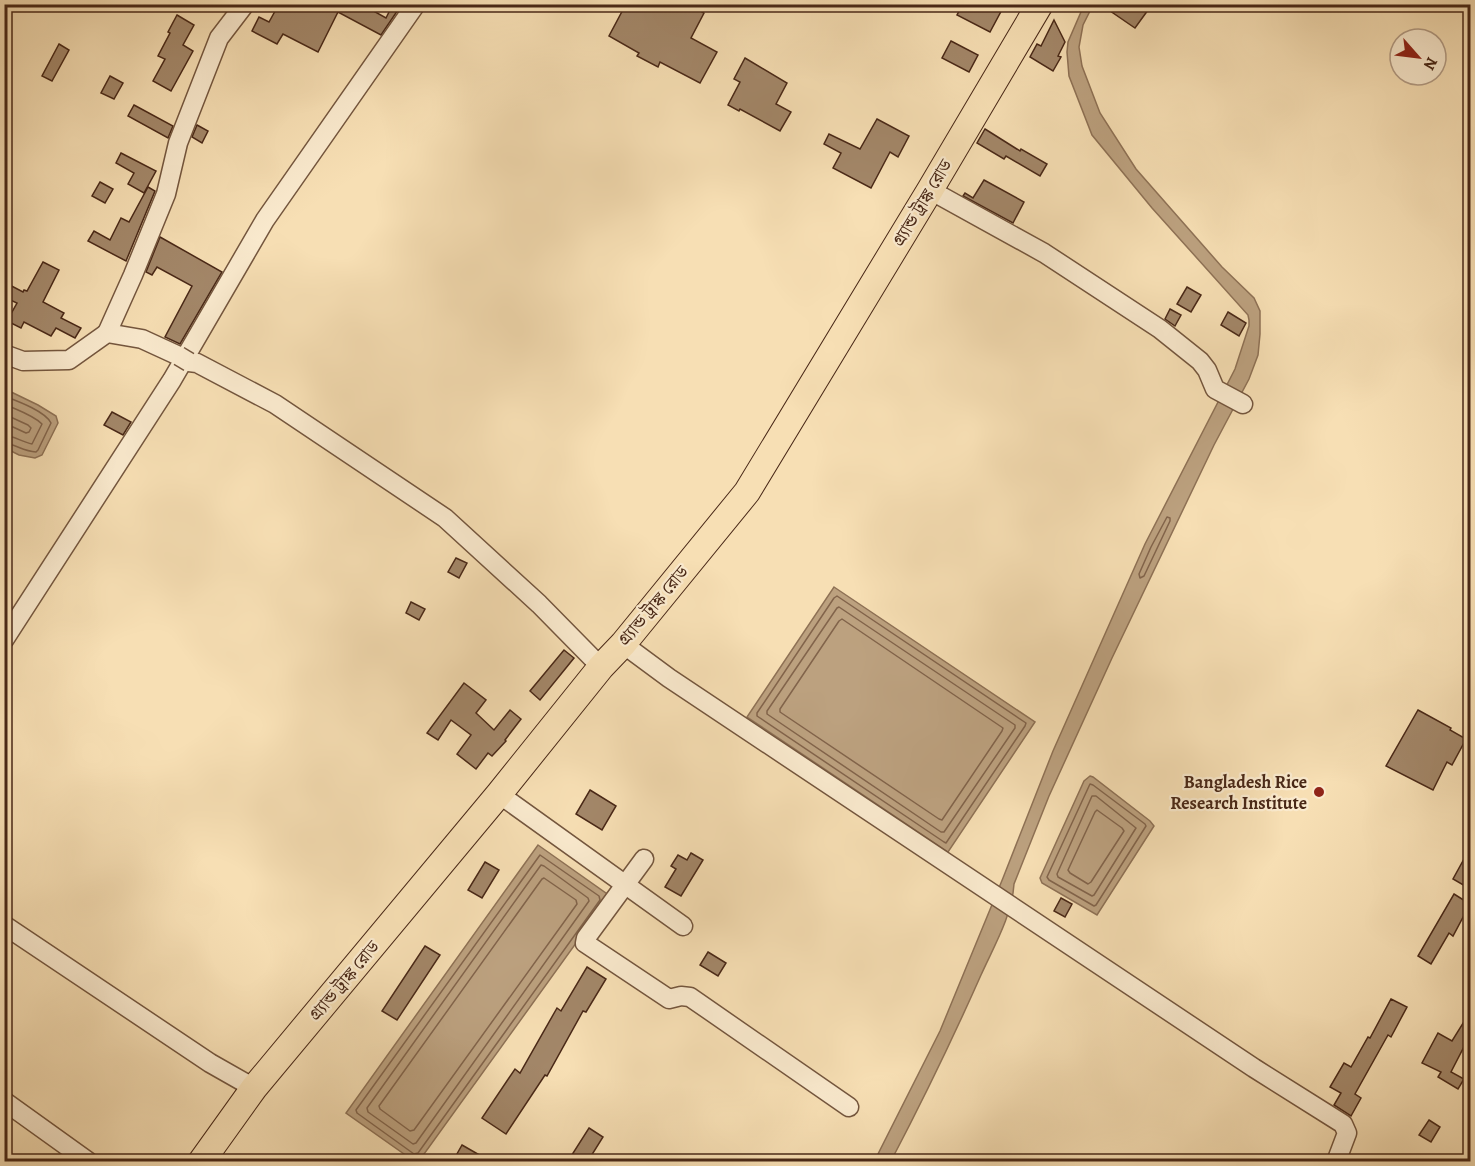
<svg xmlns="http://www.w3.org/2000/svg" width="1475" height="1166" font-family="Alegreya,'Noto Serif Bengali',serif">
	<style>
		.water { fill: #bca17f; stroke: #8e7155; stroke-width: 1.5 }
		.lines { fill: none; stroke-linecap: round; stroke-linejoin: round }
		.shore { stroke: #82644b; stroke-width: 1.5 }
		.building { fill: #a38769; stroke: #492817; stroke-width: 1.5 }
		.minor-casing { stroke: #74563e; stroke-width: 21 }
		.highway-casing { stroke: #492817; stroke-width: 28 }
		.minor { stroke: #faeace; stroke-width: 18 }
		.highway { stroke: #f7dfb4; stroke-width: 26 }
		.minor-bridge-casing { stroke: #74563e; stroke-width: 21; stroke-linecap: butt }
		.minor-bridge { stroke: #faeace; stroke-width: 18 }
		.poi-dot { fill: #8f2418; stroke: #faeace; stroke-width: 2 }
		.labels { text-anchor: middle; dominant-baseline: central; stroke-width: 4.5; stroke-linejoin: round; paint-order: stroke }
		.street-label { font-size: 18px; fill: #492817; stroke: #faeace }
		.poi-label { font-size: 18px; font-weight: bold; fill: #492817; stroke: #faeace; text-anchor: end }
	</style>
	<rect width="100%" height="100%" fill="#f7dfb4"/>
	<filter id="stains"><feTurbulence type="fractalNoise" baseFrequency=".00333" numOctaves="4"/><feColorMatrix values="0 0 0 0 .2 0 0 0 0 .09 0 0 0 0 .02 0 0 0 .5 -.17"/></filter>
	<radialGradient id="worn" r=".72"><stop offset=".6" stop-color="#630" stop-opacity="0"/><stop offset="1" stop-color="#630" stop-opacity=".3"/></radialGradient>
	<g class="water">
		<path d="M1084 5H1093L1083 25 1079 47 1082 66 1100 113 1136 169 1222 267 1254 298 1260 311V334L1258 355 1249 379 1214 445 1112 658 1049 796 1014 884C1012 916 994 946 981 975 953 1038 923 1100 891 1161L874 1162 940 1031 1003 878 1053 751 1145 544 1235 369 1249 326V320L1248 315 1152 208 1092 135 1069 76 1067 52 1068 42Z"/>
		<path d="M5 389 38 405 56 416 58 423 42 455 35 458 19 455 5 448Z"/>
		<path d="M834 587 1035 722 948 852 747 717Z"/>
		<path d="M1090 776 1093 777 1150 821 1154 826 1097 915 1042 883 1040 878 1084 781Z"/>
		<path d="M538 845 610 896 419 1161H414L346 1113Z"/>
	</g>
	<g class="lines">
		<g class="shore">
			<path d="M4 396C17 401 45 411 51 423L38 450 36 452C23 451 15 444 4 443"/>
			<path d="M4 404C17 410 33 415 42 424L32 444C22 442 14 436 4 435"/>
			<path d="M4 414 28 425 31 428 29 432 26 433 13 427 4 426"/>
			<path d="M1167 517 1170 518V521L1144 576 1140 578 1139 574 1151 547Z"/>
			<path d="M837 596 1026 723 1025 726 946 843 944 842 757 716V713L834 598Z"/>
			<path d="M839 607 1015 725V728L944 832H941L767 714V711L837 608Z"/>
			<path d="M842 619 1003 728 1002 731 942 820 939 819 780 712V709L839 621Z"/>
			<path d="M1090 784 1093 785 1145 824 1146 826 1096 905 1094 906 1049 880 1047 877Z"/>
			<path d="M1092 796H1096L1136 828 1094 895 1092 896 1058 877 1057 874Z"/>
			<path d="M1097 810 1122 828 1124 831 1091 882 1088 884 1070 873 1068 870 1095 812Z"/>
			<path d="M540 855 599 896 600 900 418 1153 414 1154 357 1113 356 1110Z"/>
			<path d="M541 865 544 866 588 898 589 901 416 1143 413 1144 368 1112 367 1108Z"/>
			<path d="M544 878 576 900 577 904 414 1130 410 1131 380 1109 379 1106 542 879Z"/>
		</g>
	</g>
	<g class="building">
		<path d="M279 4H361L386 18 393 4H402L381 35 338 12 318 52 283 34 277 44 252 31 259 17 269 22Z"/>
		<path d="M626 4H635L646 10 649 4H688L704 13 691 38 717 52 700 83 660 62 658 67 637 56 639 53 609 36Z"/>
		<path d="M963 4H1005L990 32 957 15Z"/>
		<path d="M1100 4H1141L1148 10 1135 28Z"/>
		<path d="M177 15 194 25 183 45 193 51 171 91 153 81 165 59 158 56 170 33 168 32Z"/>
		<path d="M1054 20 1065 42 1058 56 1061 57 1053 71 1030 57 1037 44 1041 46Z"/>
		<path d="M951 41 978 55 969 72 942 58Z"/>
		<path d="M59 44 69 50 52 81 42 76Z"/>
		<path d="M745 58 787 83 776 104 791 112 780 131 740 109 739 111 728 105 740 82 734 79Z"/>
		<path d="M110 76 123 83 114 99 101 93Z"/>
		<path d="M134 105 173 126 168 138 128 116Z"/>
		<path d="M877 119 909 136 898 157 890 152 871 188 833 168 841 153 824 144 829 134 860 149Z"/>
		<path d="M197 125 208 131 202 143 192 137Z"/>
		<path d="M985 129 1020 151 1021 149 1047 164 1040 176 1006 156 1004 159 977 143Z"/>
		<path d="M121 153 156 171 144 193 128 184 134 173 116 163Z"/>
		<path d="M984 180 1024 202 1013 223 963 196 965 193 973 198Z"/>
		<path d="M100 182 113 189 105 203 92 196Z"/>
		<path d="M148 187 155 191 126 261 88 241 94 231 110 240 121 218 129 222Z"/>
		<path d="M160 237 222 272 180 344 165 337 192 286 157 267 152 275 146 272Z"/>
		<path d="M43 262 59 270 43 302 64 313 61 318 81 328 75 338 56 328 51 336 24 322 21 328 7 321 17 303 4 297V282L23 292 24 290 27 291Z"/>
		<path d="M1187 287 1201 295 1191 312 1177 304Z"/>
		<path d="M1170 309 1181 315 1175 326 1165 319Z"/>
		<path d="M1228 312 1246 323 1239 336 1221 325Z"/>
		<path d="M112 412 131 422 123 435 104 425Z"/>
		<path d="M456 558 467 563 459 578 448 572Z"/>
		<path d="M411 602 425 609 419 620 406 613Z"/>
		<path d="M564 650 574 658 540 700 530 691Z"/>
		<path d="M464 683 486 700 476 713 494 730 510 710 521 719 505 740 506 741 492 756 488 753 476 769 457 754 471 735 451 720 438 740 427 733Z"/>
		<path d="M1418 710 1451 728 1450 730 1466 739 1452 765 1447 762 1433 790 1386 766Z"/>
		<path d="M590 790 616 806 602 830 576 814Z"/>
		<path d="M1470 848V877L1465 886 1453 879Z"/>
		<path d="M691 853 703 860 681 896 665 887 676 869 671 866 678 855 687 860Z"/>
		<path d="M485 862 499 870 482 898 468 890Z"/>
		<path d="M1454 894 1470 904 1453 936 1449 933 1431 964 1418 956Z"/>
		<path d="M1061 898 1072 904 1065 917 1054 911Z"/>
		<path d="M425 946 440 955 397 1020 382 1011Z"/>
		<path d="M708 952 726 963 718 976 700 965Z"/>
		<path d="M587 967 606 979 586 1012 583 1011 547 1076 545 1075 506 1134 482 1118 515 1069 520 1073 557 1008 561 1011Z"/>
		<path d="M1391 999 1407 1007 1391 1037 1388 1035 1355 1094 1361 1098 1351 1116 1334 1105 1341 1093 1330 1087 1344 1063 1351 1067 1368 1037 1370 1038Z"/>
		<path d="M1470 1012V1035L1451 1072 1464 1079 1458 1089 1438 1077 1441 1072 1422 1063 1438 1033 1452 1041Z"/>
		<path d="M1429 1120 1440 1127 1431 1142 1419 1135Z"/>
		<path d="M589 1128 603 1137 588 1161H568Z"/>
		<path d="M462 1145 490 1161H453Z"/>
	</g>
	<g class="lines">
		<g class="minor-casing">
			<g id="minor">
				<path d="M930 190 1044 253 1160 329 1200 361 1207 370 1215 389 1243 404"/>
				<path d="M107 333 133 275 166 194 178 143 219 38 245 4"/>
				<path d="M4 354 23 361 69 360 107 333 142 339 179 356"/>
				<path d="M189 362 197 363 275 404 445 518 539 604 601 667"/>
				<path d="M4 640 172 380 265 220 416 4"/>
				<path d="M623 644 669 678 1254 1068 1343 1124 1347 1133 1336 1162"/>
				<path d="M499 794 683 926"/>
				<path d="M644 859 586 938 585 943 669 999 681 996 690 997 849 1107"/>
				<path d="M4 925 210 1063 254 1088"/>
				<path d="M4 1101 89 1162"/>
			</g>
		</g>
		<g class="highway-casing">
			<path id="highway" d="M201 1162 254 1088 499 794 601 667 623 644 747 492 930 190 1040 4"/>
		</g>
		<use href="#minor" class="minor"/>
		<use href="#highway" class="highway"/>
		<g class="minor-bridge-casing">
			<path id="minor-bridge" d="M179 356 189 362"/>
		</g>
		<use href="#minor-bridge" class="minor-bridge"/>
	</g>
	<circle class="poi-dot" cx="1319" cy="792" r="6"/>
	<g class="labels">
		<g class="street-label">
			<text transform="translate(922 203) rotate(-59)">গ্র্যান্ড ট্রাঙ্ক রোড</text>
			<text transform="translate(653 606) rotate(-50)">গ্র্যান্ড ট্রাঙ্ক রোড</text>
			<text transform="translate(344 981) rotate(-50)">গ্র্যান্ড ট্রাঙ্ক রোড</text>
		</g>
		<g class="poi-label">
			<text x="1307" y="782">Bangladesh Rice<tspan x="1307" dy="21">Research Institute</tspan></text>
		</g>
	</g>
	<rect width="1475" height="1166" fill="none" stroke="#f7dfb4" stroke-width="24"/>
	<rect x="6" y="6" width="1463" height="1154" fill="none" stroke="#492817" stroke-width="3"/>
	<rect x="12" y="12" width="1451" height="1142" fill="none" stroke="#492817" stroke-width="1.5"/>
	<g transform="translate(1418 57) rotate(118)"><circle r="28" fill="#faeace" stroke="#b39c85" stroke-width="1.5"/>
	<path d="M0-4.5L10 22L0 15L-10 22Z" fill="#8f2418"/>
	<text y="-9" font-size="16" font-weight="bold" text-anchor="middle" fill="#492817">N</text>
	</g>
	<rect width="100%" height="100%" filter="url(#stains)"/>
	<rect width="100%" height="100%" fill="url(#worn)"/>
</svg>
